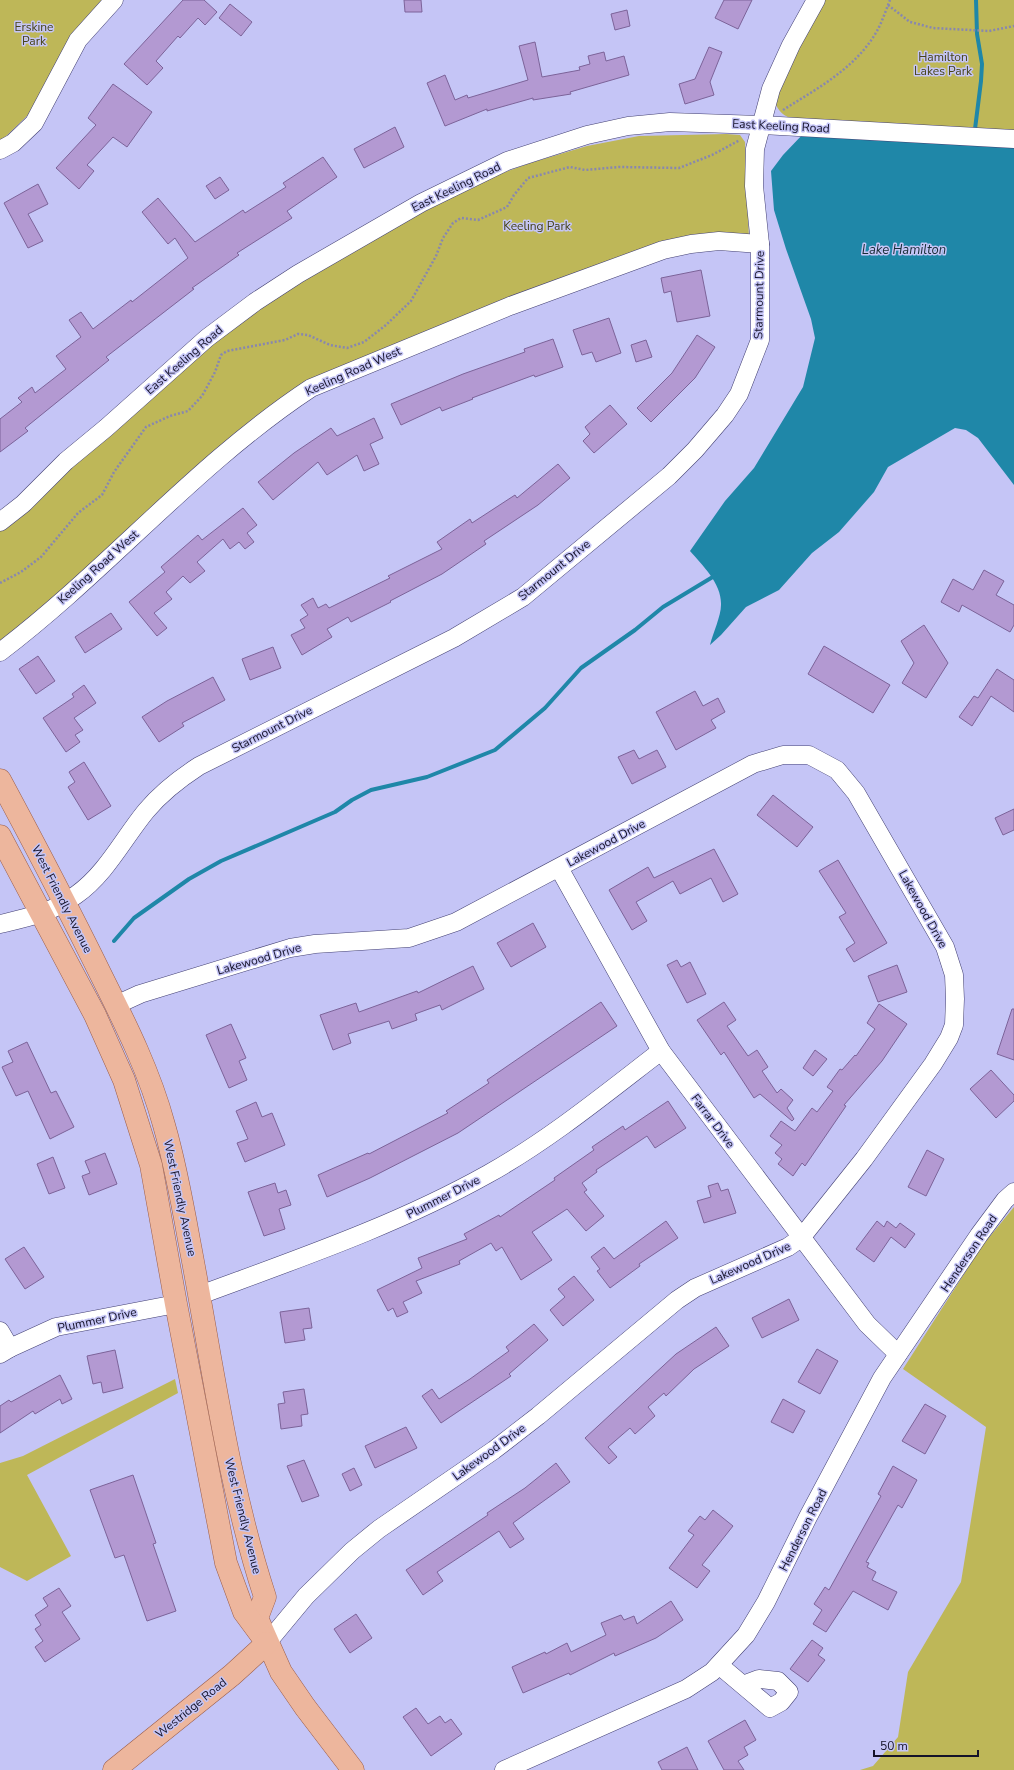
<svg xmlns="http://www.w3.org/2000/svg" width="1014" height="1770" font-family="'Nunito Sans',sans-serif">
	<style>
		.green { fill: #beb758 }
		.water { fill: #1f87a8 }
		.lines { fill: none; stroke-linecap: round; stroke-linejoin: round }
		.stream { stroke: #1f87a8; stroke-width: 4 }
		.building { fill: #b399d2; stroke: #7c6399 }
		.minor-casing { stroke: #434073; stroke-width: 19 }
		.major-casing { stroke: #9a5d4a; stroke-width: 23 }
		.path { stroke: #8887af; stroke-width: 2.5; stroke-dasharray: 2 2; stroke-linecap: butt }
		.minor { stroke: #fff; stroke-width: 18 }
		.major { stroke: #edb69d; stroke-width: 22 }
		.labels { text-anchor: middle; dominant-baseline: central; stroke-width: 3; stroke-linejoin: round; paint-order: stroke }
		.park-label { font-size: 12px; fill: #454216; stroke: #c5c5f6 }
		.street-label { font-size: 12px; fill: #151329; stroke: #c5c5f6 }
		.water-label { font-size: 13px; font-style: italic; fill: #172d35; stroke: #c5c5f6 }
	</style>
	<rect width="100%" height="100%" fill="#c5c5f6"/>
	<g class="green">
		<path d="M0 0H103L28 115 0 142Z"/>
		<path d="M821 0H1014V132L794 119C783 116 779 112 774 101Z"/>
		<path d="M726 134 740 135 745 142 749 239 721 237 304 385 32 619 0 643V527L72 463 258 307 422 211 489 178 530 163 587 146 639 136Z"/>
		<path d="M1014 1207V1770H860L873 1766 898 1737 908 1672 961 1582 986 1427 903 1369 982 1246Z"/>
		<path d="M175 1379 178 1393 27 1475 71 1556 27 1581 0 1567V1463L23 1456Z"/>
	</g>
	<path class="water" d="M804 133 1014 144V485L978 438 966 430 955 428 888 467 874 492 839 532 812 553 779 590 746 607 721 635 710 645C713 633 721 616 721 605 722 584 703 566 690 551L725 501 754 468 803 387 815 338 811 319 786 249 774 210 771 171 783 155Z"/>
	<g class="lines">
		<g class="stream">
			<path d="M975 129 981 81 982 64 977 34 976 0"/>
			<path d="M114 941 134 918 189 879 221 861 335 812 352 800 371 790 427 777 495 750 545 708 581 668 635 630 663 607 716 575"/>
		</g>
	</g>
	<g class="building">
		<path d="M183 0H204L217 12 205 25 198 18 180 38 178 36 156 61 163 68 147 85 124 64Z"/>
		<path d="M404 0H421L422 12H405Z"/>
		<path d="M724 0H752L738 29 715 18Z"/>
		<path d="M230 4 252 22 241 36 219 18Z"/>
		<path d="M627 10 630 26 615 30 611 14Z"/>
		<path d="M535 42 542 77 580 70 579 67 590 64 588 56 604 52 606 61 624 56 629 75 570 92 571 94 533 100V98L487 111V109L445 126 427 83 445 75 455 100 467 95 468 98 528 80 519 46Z"/>
		<path d="M709 47 722 52 710 82 714 95 685 104 679 84 695 79Z"/>
		<path d="M113 84 152 112 127 147 113 137 87 165 94 171 79 189 56 168 96 125 88 118Z"/>
		<path d="M395 127 404 147 364 168 354 149Z"/>
		<path d="M323 157 337 177 287 211 292 218 237 253 239 255 192 288 194 289 106 357 109 360 25 428 28 431 0 452V419L22 402 18 398 32 387 35 393 66 369 56 356 81 337 69 320 81 312 93 329 131 300 132 302 188 258 175 238 168 244 142 212 158 198 195 242 243 210 245 213 286 187 283 183Z"/>
		<path d="M220 177 229 190 215 199 206 186Z"/>
		<path d="M38 184 48 204 28 214 43 241 28 248 4 203Z"/>
		<path d="M701 270 710 316 677 322 671 291 664 293 661 278Z"/>
		<path d="M609 318 621 353 596 362 592 352 582 355 573 330Z"/>
		<path d="M697 335 715 347 695 378 651 422 637 408 672 373Z"/>
		<path d="M553 339 563 367 535 377 534 375 472 398 473 399 442 411 440 407 401 425 391 404 463 374 525 352 524 349Z"/>
		<path d="M646 340 652 357 636 362 631 345Z"/>
		<path d="M610 405 627 424 594 453 583 441 590 434 585 427Z"/>
		<path d="M374 418 383 438 370 444 379 464 364 471 357 455 327 475 318 462 273 500 258 482 294 453 331 428 337 436Z"/>
		<path d="M558 464 570 478 538 505 484 541 486 544 442 574 390 601 391 602 351 622 348 617 327 629 332 637 302 655 291 635 305 628 300 620 308 615 301 605 313 598 318 608 326 604 329 608 390 578 388 576 442 549 437 542 470 519 472 523 515 495 517 498Z"/>
		<path d="M243 508 257 525 247 533 254 542 245 549 239 542 230 549 223 539 197 562 205 571 190 583 183 576 166 592 172 599 154 613 167 628 157 636 129 602 165 572 161 567 198 535 202 540Z"/>
		<path d="M984 570 1004 581 996 595 1014 605V625L1010 632 962 605 959 612 941 602 953 579 973 590Z"/>
		<path d="M111 613 122 629 85 653 75 637Z"/>
		<path d="M924 625 948 663 926 698 902 683 914 663 901 641Z"/>
		<path d="M824 646 890 685 873 713 808 674Z"/>
		<path d="M273 647 281 668 250 680 242 659Z"/>
		<path d="M38 656 55 681 36 694 19 669Z"/>
		<path d="M997 669 1014 680V712L991 696 972 726 959 717 974 696 978 698Z"/>
		<path d="M213 677 225 700 182 723 184 726 159 742 142 717 167 701Z"/>
		<path d="M84 685 96 703 74 718 83 730 75 735 80 742 66 752 43 718 74 697 72 694Z"/>
		<path d="M695 691 703 706 718 698 725 712 711 720 716 728 676 750 656 712Z"/>
		<path d="M634 750 639 759 657 750 666 767 632 784 618 757Z"/>
		<path d="M84 762 111 806 88 820 68 787 75 782 69 772Z"/>
		<path d="M773 795 813 827 797 847 757 815Z"/>
		<path d="M1014 809V830L1003 835 995 818Z"/>
		<path d="M714 849 738 894 723 902 711 878 680 894 673 881 636 902 647 921 632 930 609 890 648 867 654 878Z"/>
		<path d="M838 860 887 943 854 962 846 949 855 943 839 917 846 913 819 871Z"/>
		<path d="M533 923 546 947 511 967 497 943Z"/>
		<path d="M677 960 681 967 690 962 706 994 687 1003 667 965Z"/>
		<path d="M897 965 907 992 878 1002 868 976Z"/>
		<path d="M473 966 484 989 442 1010 440 1005 415 1014 417 1020 392 1029 389 1021 348 1034 351 1043 333 1050 320 1015 356 1003 359 1012 417 991 418 993Z"/>
		<path d="M601 1002 617 1026 458 1133 370 1178 327 1197 318 1175 368 1153 369 1154 448 1113 446 1111 489 1083 487 1080Z"/>
		<path d="M724 1002 736 1020 727 1026 748 1056 757 1050 768 1067 762 1071 777 1093 781 1089 793 1100 787 1108 794 1119 792 1121 760 1094 754 1098 724 1052 721 1055 697 1020Z"/>
		<path d="M879 1004 907 1024 882 1061 844 1105 846 1106 805 1166 802 1163 793 1176 778 1164 782 1159 775 1153 782 1145 770 1136 781 1121 795 1131 812 1108 817 1112 833 1091 827 1087 840 1069 842 1070 855 1055 856 1056 875 1029 867 1023Z"/>
		<path d="M1012 1009H1014V1060L997 1054Z"/>
		<path d="M231 1024 246 1058 239 1061 247 1080 229 1088 206 1035Z"/>
		<path d="M27 1042 51 1093 56 1091 74 1127 50 1139 28 1091 16 1096 2 1067 13 1062 8 1051Z"/>
		<path d="M815 1050 827 1059 813 1076 803 1068Z"/>
		<path d="M991 1070 1014 1095V1101L996 1118 970 1089Z"/>
		<path d="M668 1101 686 1128 655 1148 647 1136 596 1170 597 1172 582 1183 587 1190 584 1192 604 1216 586 1231 567 1209 532 1232 552 1260 521 1280 502 1247 496 1251 491 1243 459 1261 460 1264 416 1281 422 1293 403 1302 408 1312 397 1317 393 1308 388 1311 377 1290 422 1268 418 1258 467 1239 464 1234 499 1215 500 1217 555 1180 554 1178 594 1150 592 1147 623 1126 625 1130Z"/>
		<path d="M256 1102 262 1117 272 1113 285 1145 245 1162 237 1143 248 1139 236 1111Z"/>
		<path d="M927 1150 944 1159 926 1196 908 1187Z"/>
		<path d="M105 1153 117 1184 89 1195 82 1176 90 1173 85 1161Z"/>
		<path d="M53 1157 65 1188 49 1194 37 1164Z"/>
		<path d="M275 1183 278 1193 286 1190 291 1205 279 1209 285 1229 264 1236 248 1192Z"/>
		<path d="M718 1183 721 1191 728 1189 736 1213 704 1223 697 1201 711 1197 708 1186Z"/>
		<path d="M666 1221 678 1238 639 1264 640 1266 610 1288 597 1271 600 1269 591 1257 604 1247 614 1259Z"/>
		<path d="M877 1221 884 1227 887 1221 896 1228 900 1223 915 1234 905 1248 891 1237 874 1262 856 1249Z"/>
		<path d="M24 1247 44 1277 25 1289 5 1259Z"/>
		<path d="M574 1276 594 1300 563 1326 550 1310 565 1297 558 1289Z"/>
		<path d="M789 1299 799 1320 762 1338 752 1318Z"/>
		<path d="M309 1308 312 1328 303 1329 305 1340 285 1343 280 1312Z"/>
		<path d="M534 1324 548 1340 509 1374 511 1376 441 1423 422 1396 432 1389 439 1399 470 1379 509 1351 506 1347Z"/>
		<path d="M716 1327 729 1346 694 1369 666 1396 664 1393 648 1407 655 1416 635 1434 630 1428 608 1447 617 1457 609 1464 585 1438 676 1354Z"/>
		<path d="M817 1349 838 1361 820 1394 798 1382Z"/>
		<path d="M115 1350 123 1388 103 1393 101 1382 93 1384 87 1356Z"/>
		<path d="M60 1375 72 1399 62 1404 60 1399 35 1414 33 1411 0 1433V1406L9 1400 11 1402Z"/>
		<path d="M304 1389 308 1414 301 1415 302 1426 281 1429 278 1404 285 1403 283 1392Z"/>
		<path d="M783 1399 805 1411 793 1433 771 1422Z"/>
		<path d="M925 1404 946 1416 925 1454 902 1441Z"/>
		<path d="M406 1427 417 1448 375 1468 365 1446Z"/>
		<path d="M304 1460 319 1496 302 1502 287 1466Z"/>
		<path d="M556 1463 570 1482 513 1523 524 1539 510 1548 499 1531 437 1572 443 1581 423 1595 406 1570 488 1515 487 1513 525 1488Z"/>
		<path d="M893 1466 917 1480 902 1508 898 1505 866 1562 869 1563 867 1567 876 1572 872 1580 897 1592 888 1610 853 1591 826 1632 813 1624 822 1610 814 1604 825 1587 829 1590 881 1496 878 1494Z"/>
		<path d="M354 1468 362 1485 350 1491 342 1474Z"/>
		<path d="M133 1475 156 1543 153 1544 176 1611 147 1621 124 1555 115 1558 90 1490Z"/>
		<path d="M713 1510 733 1526 702 1565 710 1571 697 1588 669 1568 694 1535 688 1531 700 1516 705 1520Z"/>
		<path d="M59 1588 71 1606 62 1612 80 1639 45 1662 35 1647 43 1641 35 1629 41 1625 35 1615 48 1606 43 1598Z"/>
		<path d="M671 1601 683 1620 656 1638 615 1656 614 1653 570 1675 569 1673 523 1693 512 1667 545 1652 546 1654 567 1643 571 1652 606 1635 601 1623 621 1615 624 1620 634 1616 637 1624Z"/>
		<path d="M356 1614 372 1638 350 1653 334 1629Z"/>
		<path d="M812 1640 823 1648 818 1655 825 1660 808 1682 790 1669Z"/>
		<path d="M416 1708 428 1724 440 1716 445 1723 451 1719 462 1734 431 1756 403 1717Z"/>
		<path d="M745 1720 756 1740 744 1747 748 1755 738 1761 744 1770H724L708 1741Z"/>
		<path d="M687 1747 698 1770H662L658 1762Z"/>
	</g>
	<g class="lines">
		<g class="minor-casing">
			<g id="minor">
				<path d="M0 150 13 143 34 123 78 40 114 0"/>
				<path d="M0 522 23 504 66 461 106 428 207 338 255 302 298 274 421 203 507 161 587 135 628 126 670 122 760 125 1014 139"/>
				<path d="M0 652C108 570 197 463 311 388L510 306 663 250 691 244 719 241 760 244"/>
				<path d="M559 868 661 1051 867 1324 898 1354"/>
				<path d="M0 924C30 917 51 913 76 895 106 874 123 839 146 811 161 793 179 779 199 766L454 638 523 597 669 476 695 450 725 415 739 394 760 340V244L754 186 755 149 771 89 791 45 816 0"/>
				<path d="M116 1005 140 994 290 948 315 944 409 938 456 922 753 764 783 755H809L837 770 856 793 945 947 954 975 955 999 954 1025 949 1038 933 1064 864 1159 801 1238 788 1247 695 1288 677 1300 538 1416 494 1450 379 1529 352 1551 306 1596 267 1643"/>
				<path d="M200 1295C297 1259 397 1225 488 1174 549 1140 605 1094 661 1051"/>
				<path d="M0 1331 10 1348"/>
				<path d="M0 1354 10 1348 56 1327 176 1304"/>
				<path d="M719 1665 770 1708 781 1702 789 1692 778 1681 759 1679 743 1685"/>
				<path d="M504 1770 686 1689 712 1672 746 1635 766 1602 808 1517 882 1378 979 1235 1005 1200 1014 1192"/>
			</g>
		</g>
		<g class="major-casing">
			<g id="major">
				<path d="M0 780C35 845 69 910 102 977 126 1025 150 1073 164 1125 175 1163 182 1201 189 1240 212 1360 227 1481 265 1597L257 1618 281 1672 305 1707 353 1770"/>
				<path d="M0 836 95 1015 124 1080 151 1165 176 1304 226 1563 244 1612 261 1635"/>
				<path d="M114 1770 232 1675 267 1643"/>
			</g>
		</g>
		<g class="path">
			<path d="M888 5 910 22 933 28 989 31 1014 26"/>
			<path d="M783 110C818 88 856 68 877 31 882 22 886 10 890 0"/>
			<path d="M0 583 21 572 41 557 78 513 102 495 114 472 146 427 170 416 188 411 202 396 215 372 221 355 227 351 285 340 298 334 308 335 330 345 347 348 364 342 386 325 411 301 436 256 443 238 453 223 461 218 478 220 507 207 514 195 528 178 570 167 585 170 619 167 679 168 712 155 740 140"/>
		</g>
		<use href="#minor" class="minor"/>
		<use href="#major" class="major"/>
	</g>
	<g class="labels">
		<g class="park-label">
			<text x="34" y="27">Erskine<tspan x="34" dy="14">Park</tspan></text>
			<text x="943" y="57">Hamilton<tspan x="943" dy="14">Lakes Park</tspan></text>
			<text x="537" y="226">Keeling Park</text>
		</g>
		<g class="street-label">
			<text transform="translate(781 126) rotate(3)">East Keeling Road</text>
			<text transform="translate(456 187) rotate(-26)">East Keeling Road</text>
			<text transform="translate(759 295) rotate(-89)">Starmount Drive</text>
			<text transform="translate(184 360) rotate(-41)">East Keeling Road</text>
			<text transform="translate(353 371) rotate(-24)">Keeling Road West</text>
			<text transform="translate(98 567) rotate(-42)">Keeling Road West</text>
			<text transform="translate(554 570) rotate(-39)">Starmount Drive</text>
			<text transform="translate(272 729) rotate(-27)">Starmount Drive</text>
			<text transform="translate(606 843) rotate(-28)">Lakewood Drive</text>
			<text transform="translate(62 899) rotate(63)">West Friendly Avenue</text>
			<text transform="translate(923 909) rotate(61)">Lakewood Drive</text>
			<text transform="translate(259 959) rotate(-16)">Lakewood Drive</text>
			<text transform="translate(713 1121) rotate(53)">Farrar Drive</text>
			<text transform="translate(443 1197) rotate(-27)">Plummer Drive</text>
			<text transform="translate(180 1198) rotate(78)">West Friendly Avenue</text>
			<text transform="translate(969 1253) rotate(-56)">Henderson Road</text>
			<text transform="translate(750 1263) rotate(-24)">Lakewood Drive</text>
			<text transform="translate(97 1320) rotate(-12)">Plummer Drive</text>
			<text transform="translate(489 1452) rotate(-36)">Lakewood Drive</text>
			<text transform="translate(243 1516) rotate(76)">West Friendly Avenue</text>
			<text transform="translate(803 1530) rotate(-63)">Henderson Road</text>
			<text transform="translate(191 1708) rotate(-39)">Westridge Road</text>
		</g>
		<g class="water-label">
			<text x="904" y="250">Lake Hamilton</text>
		</g>
	</g>
	<path d="M874 1750v6h104v-6" fill="none" stroke="#151329" stroke-width="2"/>
	<text x="880" y="1750" font-size="12" fill="#151329" stroke="#c5c5f6" stroke-width="3" paint-order="stroke">50 m</text>
</svg>
